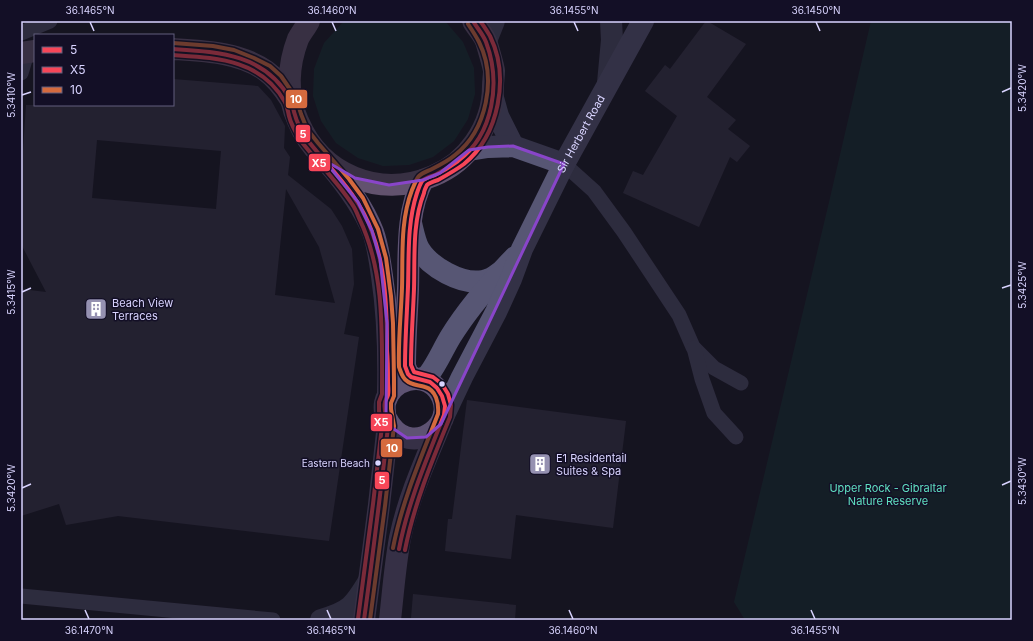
<svg xmlns="http://www.w3.org/2000/svg" width="1033" height="641" font-family="Inter,sans-serif">
	<style>
		.green { fill: #132c2d }
		.building { fill: #343243; fill-rule: evenodd }
		.lines { fill: none; stroke-linecap: round; stroke-linejoin: round }
		.service { stroke: #4a4962; stroke-width: 15 }
		.minor { stroke: #4a4962; stroke-width: 22 }
		.secondary { stroke: #575674; stroke-width: 22 }
		.primary { stroke: #5e5373; stroke-width: 22 }
		.trunk { stroke: #62526e; stroke-width: 22 }
		.bus-1-casing { stroke: #130f26; stroke-width: 7 }
		.bus-2-casing { stroke: #130f26; stroke-width: 7 }
		.bus-3-casing { stroke: #130f26; stroke-width: 7 }
		.bus-1 { stroke: #f74658; stroke-width: 4 }
		.bus-2 { stroke: #f74658; stroke-width: 4 }
		.bus-3 { stroke: #d56a3e; stroke-width: 4 }
		.marked { fill: none; stroke: #8945c9; stroke-width: 3; stroke-linejoin: round }
		.ticks { fill: none; stroke: #d9d4ff; stroke-width: 1.5 }
		.bus-dot { fill: #d9d4ff; stroke: #130f26; stroke-width: 1.5 }
		.labels { text-anchor: middle; dominant-baseline: central; stroke-width: 3; stroke-linejoin: round; paint-order: stroke }
		.bus-label { font-size: 10px; fill: #d9d4ff; stroke: #130f26; text-anchor: end }
		.street-label { font-size: 11px; fill: #d9d4ff; stroke: #130f26 }
		.poi-label { font-size: 11px; fill: #d9d4ff; stroke: #130f26; text-anchor: start }
		.park-label { font-size: 11px; fill: #5fe0c0; stroke: #130f26 }
		.line-badge { stroke: #130f26; stroke-width: 1.5 }
		.badge-label { font-size: 11px; text-anchor: middle; font-weight: bold; fill: #fff }
		.neatline { fill: none; stroke: #d9d4ff; stroke-width: 1.5 }
		.ticks-label { font-size: 10px; text-anchor: middle; fill: #d9d4ff }
	</style>
	<rect width="100%" height="100%" fill="#161421"/>
	<g class="green">
		<path d="M344 21H445L463 42 474 68 475 94 468 119 454 141 433 157 409 165 383 166 358 158 336 143 321 121 313 96 314 69 324 43Z"/>
		<path d="M871 21H1012V620H745L734 602 830 198Z"/>
	</g>
	<g class="building">
		<path d="M706 21H707L746 44 707 97 736 120 728 129 750 146 737 162 730 157 699 227 623 193 633 171 643 175 677 116 645 91 665 65 670 69Z"/>
		<path d="M173 79 258 86 271 100 285 126 284 148 290 157 288 175 331 209 342 226 352 249 354 284 344 334 359 337 329 541 118 516 66 525 59 504 21 516V289L46 292 21 244V181L26 105H173ZM97 140 221 151 216 209 92 198ZM286 189 319 247 335 303 275 295Z"/>
		<path d="M467 400 626 421 613 528 516 515 511 559 445 551 448 519H452Z"/>
		<path d="M413 594 516 605 515 620H433L411 618Z"/>
	</g>
	<g class="lines">
		<g class="service">
			<path d="M21 33 50 21"/>
			<path d="M21 73 27 53"/>
			<path d="M564 164 594 191 624 232 679 315 693 347 714 368 741 383"/>
			<path d="M694 348 702 379 714 413 736 437"/>
			<path d="M21 596 273 620"/>
		</g>
		<g class="minor">
			<path d="M486 41 494 21"/>
			<path d="M608 83 612 40 611 21"/>
			<path d="M321 620C350 612 354 606 369 581"/>
		</g>
		<g class="secondary">
			<path d="M493 98 498 116 513 146"/>
			<path d="M469 150 488 147 513 146 564 164"/>
			<path d="M411 223C413 231 415 242 419 249 430 267 461 285 483 281 489 280 494 277 499 273"/>
			<path d="M420 379 426 377 429 374C438 362 443 349 451 336 469 307 491 282 515 257"/>
			<path id="s1" d="M444 415 462 377 496 312 511 279 522 249 564 164 643 21"/>
		</g>
		<g class="primary">
			<path d="M328 163C346 184 363 206 373 232 378 246 380 261 382 276 388 316 389 355 388 395"/>
			<path d="M415 379 408 374 405 366C405 340 407 314 408 289 409 254 406 211 423 180"/>
			<path d="M364 620 379 505 387 433C388 423 383 413 385 403 390 379 423 370 438 390 462 422 415 458 391 426 389 424 388 421 386 418"/>
			<path d="M390 620C393 593 395 565 400 538 408 499 425 461 440 425"/>
		</g>
		<g class="trunk">
			<path d="M309 21C306 27 301 33 298 39 288 65 286 95 298 121 321 175 379 199 433 176 450 169 465 157 475 142 487 125 493 107 493 86 493 81 494 76 494 71 493 64 488 48 486 41 483 34 477 28 473 21"/>
			<path d="M173 49C204 51 240 52 266 71 276 78 284 89 291 100"/>
			<path d="M21 53 35 51"/>
		</g>
		<g class="bus-1-casing">
			<g id="bus-1">
				<path d="M173 49C219 52 265 54 290 99 293 104 293 110 295 115 297 123 301 130 305 137 329 168 359 194 372 232 386 269 387 311 387 351 388 361 388 371 388 382 388 386 389 391 388 395 387 398 386 399 385 402 383 410 387 418 388 425 388 432 386 439 386 446 379 504 372 562 364 620"/>
				<path d="M399 549C408 502 427 459 444 415L445 406 442 396 437 388 430 382 411 377 408 374 405 366C405 340 407 313 408 287 409 256 407 223 417 193 418 190 421 182 423 180 426 178 431 176 435 175 443 171 451 166 458 161 494 134 501 82 486 42 483 34 477 28 473 21"/>
			</g>
		</g>
		<g class="bus-2-casing">
			<g id="bus-2">
				<path d="M173 55C216 58 261 59 285 102 287 106 288 111 289 116 291 125 296 133 301 141 317 162 337 181 352 204 355 208 357 213 359 218 385 271 382 335 382 394L379 402V411L382 426 373 504 358 619"/>
				<path d="M405 550C414 504 432 461 450 417L451 405 448 394 442 384 433 377 414 372 411 365C411 340 413 315 414 289 415 258 412 223 424 193 424 191 426 187 427 185 429 183 435 181 438 180 447 175 456 170 464 164 499 135 510 77 490 36 487 31 484 26 480 21"/>
			</g>
		</g>
		<g class="bus-3-casing">
			<g id="bus-3">
				<path d="M173 43 213 46 234 50 254 58 270 66 281 76 296 98 301 114 307 129 318 143 349 179 363 198 378 229 386 258 391 296 393 323 394 379V396L391 403V409L394 426 385 506 370 620"/>
				<path d="M393 548C402 501 421 458 438 414 439 403 436 390 425 387 419 385 411 385 407 381 402 378 401 372 399 367 398 341 401 315 402 288 403 256 400 221 412 190 414 186 416 179 419 176 422 173 428 171 432 169 440 165 448 161 455 155 487 130 497 78 479 42 476 36 472 30 468 24"/>
			</g>
		</g>
		<use href="#bus-1" class="bus-1"/>
		<use href="#bus-2" class="bus-2"/>
		<use href="#bus-3" class="bus-3"/>
	</g>
	<path d="M0 0H1033V641H0ZM513 146 564 164 441 424 426 437 407 438 391 427 386 418 387 323 380 259 372 231 358 202 324 160 355 178 389 185 423 180 440 173 469 150 488 147Z" fill="#161421" fill-opacity=".55" fill-rule="evenodd"/>
	<path class="marked" d="M513 146 564 164 441 424 426 437 407 438 391 427 386 418 387 323 380 259 372 231 358 202 324 160 355 178 389 185 423 180 440 173 469 150 488 147Z"/>
	<path class="ticks" d="M90 22 94 31M332 22 336 31M574 22 578 31M816 22 820 31M1002 92 1011 88M22 95 31 92M1002 288 1011 285M22 292 31 288M1002 485 1011 481M22 488 31 484M85 610 89 619M327 610 331 619M569 610 573 619M811 610 815 619"/>
	<defs>
		<g id="building-square" transform="scale(1.15)"><rect x="-9" y="-9" width="18" height="18" rx="4" fill="#9591b1" stroke="#130f26"/><path d="M-4-6H4V6H1V3H-1V6H-4ZM-2.5-4.3h1.7v1.8h-1.7ZM.8-4.3h1.7v1.8H.8ZM-2.5-1h1.7V.8h-1.7ZM.8-1h1.7V.8H.8Z" fill="#fff"/></g>
	</defs>
	<g fill-rule="evenodd">
		<use href="#building-square" x="96" y="309"/>
		<use href="#building-square" x="540" y="464"/>
	</g>
	<g class="bus-dot">
		<circle cx="442" cy="384" r="3.5"/>
		<circle cx="378" cy="463" r="3.5"/>
	</g>
	<g class="labels">
		<g class="bus-label">
			<text x="370" y="463">Eastern Beach</text>
		</g>
		<g class="street-label">
			<text stroke="none"><textPath href="#s1" startOffset="313">Sir Herbert Road</textPath></text>
		</g>
		<g class="poi-label">
			<text x="112" y="303">Beach View<tspan x="112" dy="13">Terraces</tspan></text>
			<text x="556" y="458">E1 Residentail<tspan x="556" dy="13">Suites &amp; Spa</tspan></text>
		</g>
		<g class="park-label">
			<text x="888" y="488">Upper Rock - Gibraltar<tspan x="888" dy="13">Nature Reserve</tspan></text>
		</g>
	</g>
	<g class="line-badge">
		<rect x="285" y="89" width="23" height="20" rx="4" fill="#d56a3e"/>
		<rect x="295" y="124" width="16" height="19" rx="4" fill="#f74658"/>
		<rect x="308" y="153" width="23" height="19" rx="4" fill="#f74658"/>
		<rect x="370" y="413" width="23" height="19" rx="4" fill="#f74658"/>
		<rect x="380" y="438" width="23" height="20" rx="4" fill="#d56a3e"/>
		<rect x="374" y="471" width="16" height="19" rx="4" fill="#f74658"/>
	</g>
	<g class="badge-label">
		<text x="296" y="103">10</text>
		<text x="303" y="138">5</text>
		<text x="319" y="167">X5</text>
		<text x="381" y="426">X5</text>
		<text x="392" y="452">10</text>
		<text x="382" y="484">5</text>
	</g>
	<rect width="1033" height="641" fill="none" stroke="#130f26" stroke-width="44"/>
	<rect x="34" y="34" width="140" height="72" fill="#130f26" stroke="#625e7d"/>
	<rect x="42" y="47" width="20" height="6" fill="#f74658" stroke="#625e7d"/>
	<text x="70" y="54" font-size="12" fill="#d9d4ff">5</text>
	<rect x="42" y="67" width="20" height="6" fill="#f74658" stroke="#625e7d"/>
	<text x="70" y="74" font-size="12" fill="#d9d4ff">X5</text>
	<rect x="42" y="87" width="20" height="6" fill="#d56a3e" stroke="#625e7d"/>
	<text x="70" y="94" font-size="12" fill="#d9d4ff">10</text>
	<rect x="22" y="22" width="989" height="597" class="neatline"/>
	<g class="ticks-label">
		<text x="90" y="14">36.1465°N</text>
		<text x="332" y="14">36.1460°N</text>
		<text x="574" y="14">36.1455°N</text>
		<text x="816" y="14">36.1450°N</text>
		<text transform="translate(1022 88) rotate(-90)" y="4">5.3420°W</text>
		<text transform="translate(11 95) rotate(-90)" y="4">5.3410°W</text>
		<text transform="translate(1022 285) rotate(-90)" y="4">5.3425°W</text>
		<text transform="translate(11 292) rotate(-90)" y="4">5.3415°W</text>
		<text transform="translate(1022 481) rotate(-90)" y="4">5.3430°W</text>
		<text transform="translate(11 488) rotate(-90)" y="4">5.3420°W</text>
		<text x="89" y="634">36.1470°N</text>
		<text x="331" y="634">36.1465°N</text>
		<text x="573" y="634">36.1460°N</text>
		<text x="815" y="634">36.1455°N</text>
	</g>
</svg>
